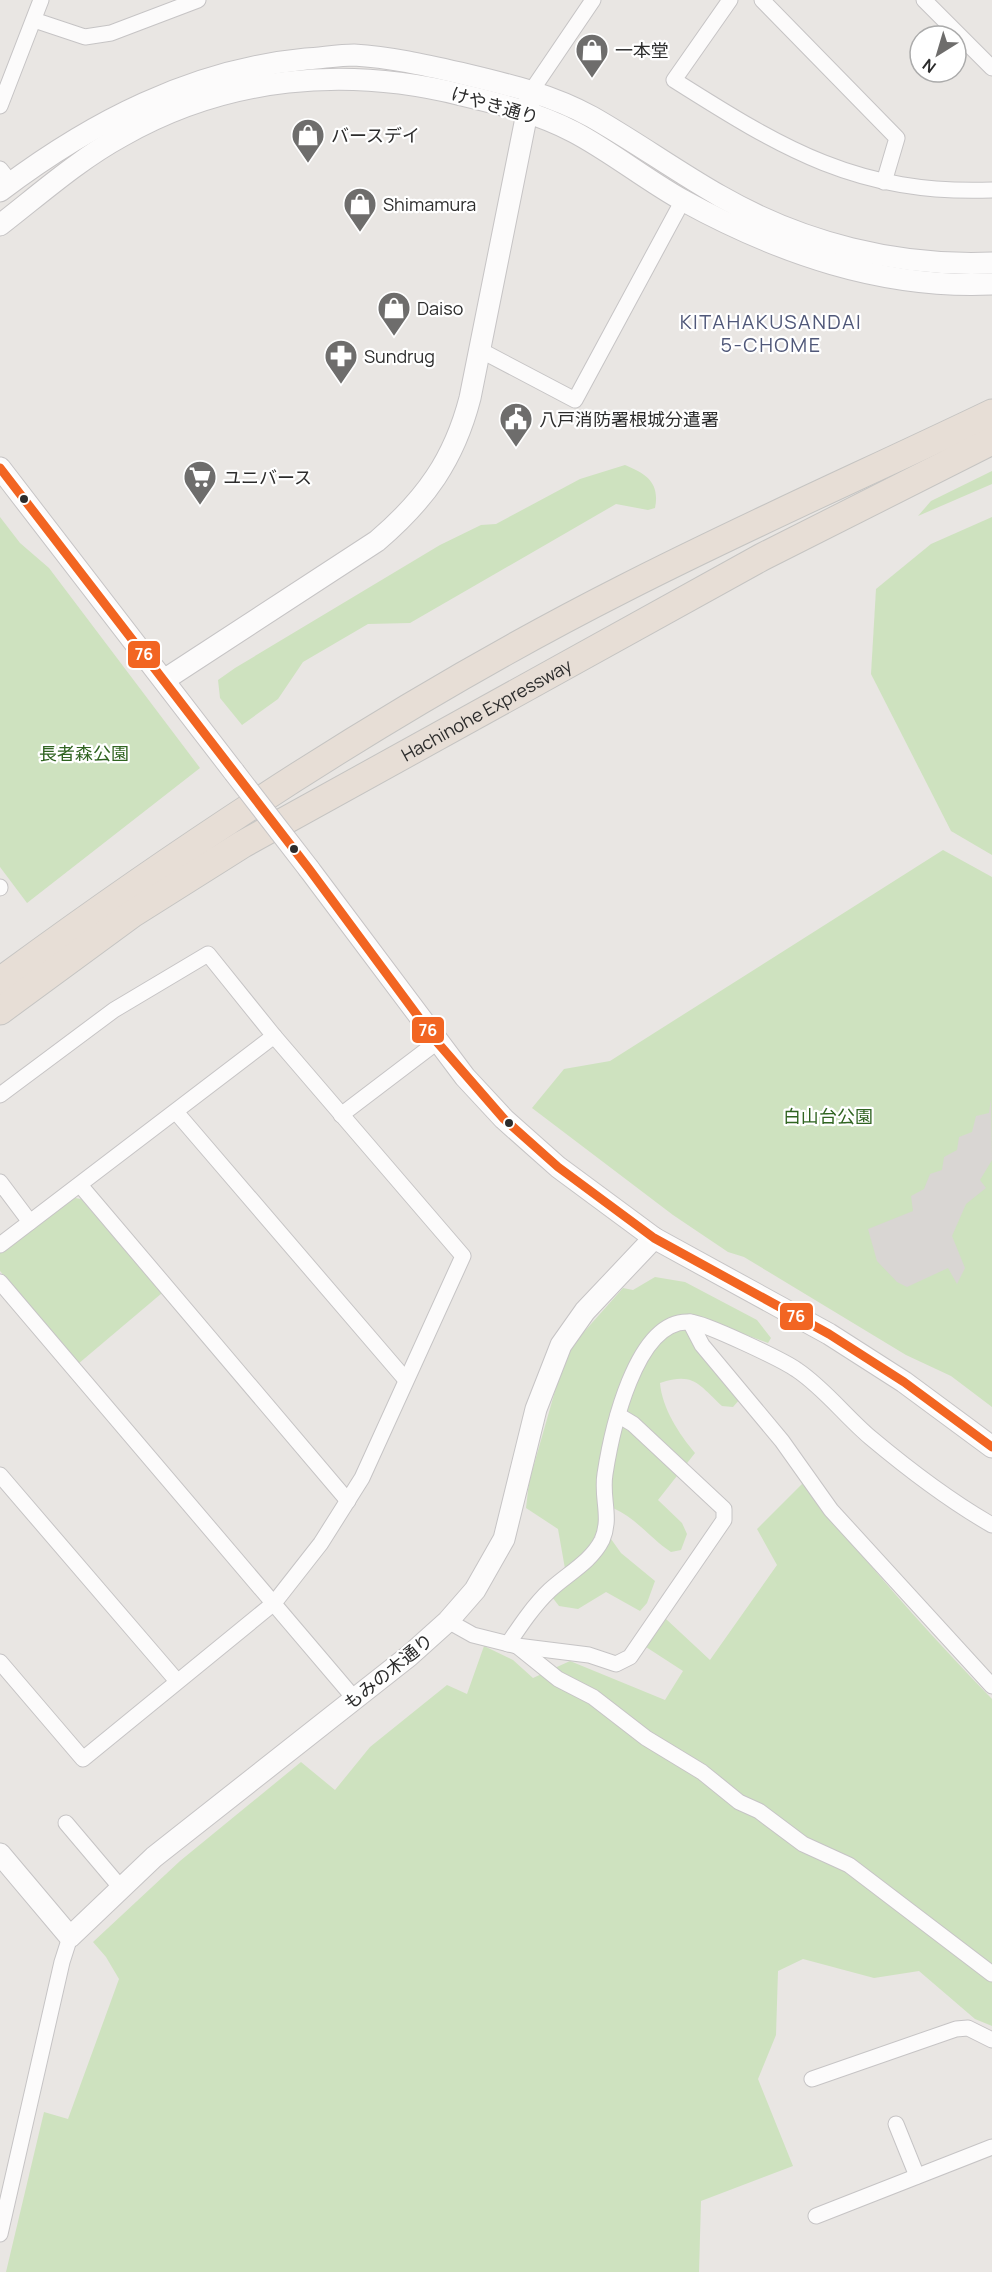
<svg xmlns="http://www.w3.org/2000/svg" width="992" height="2272" font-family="Manrope,'Noto Sans JP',sans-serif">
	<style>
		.green { fill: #cee2bf }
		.plaza { fill: #d9d6d3 }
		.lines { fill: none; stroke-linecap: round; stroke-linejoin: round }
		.street-casing { stroke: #c6c4c5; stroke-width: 17 }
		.secondary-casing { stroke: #c6c4c5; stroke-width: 23 }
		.highway-casing { stroke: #c5c4c2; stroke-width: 29 }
		.street { stroke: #fcfbfb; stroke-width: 15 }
		.secondary { stroke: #fcfbfb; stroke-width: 21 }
		.highway { stroke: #e7ded6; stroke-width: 27 }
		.secondary-bridge-casing { stroke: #c6c4c5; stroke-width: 23; stroke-linecap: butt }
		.secondary-bridge { stroke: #fcfbfb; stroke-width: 21 }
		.bus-1-casing { stroke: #fff; stroke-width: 14 }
		.bus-1 { stroke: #f26522; stroke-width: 9 }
		.bus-dot { fill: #2c2c2c; stroke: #fff; stroke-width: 2 }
		.labels { text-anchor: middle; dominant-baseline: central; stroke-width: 4.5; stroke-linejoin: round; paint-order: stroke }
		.poi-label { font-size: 18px; fill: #2c2c2c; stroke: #fff; text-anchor: start }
		.street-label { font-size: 18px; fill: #2c2c2c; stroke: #fff }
		.park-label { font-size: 18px; fill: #306421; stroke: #fff }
		.neighbourhood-label { font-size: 20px; letter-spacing: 1.5px; fill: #505879; stroke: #fff }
		.line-badge { stroke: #fff; stroke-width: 2 }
		.badge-label { font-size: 16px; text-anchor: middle; font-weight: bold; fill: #fff }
	</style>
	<rect width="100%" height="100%" fill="#e9e6e3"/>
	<g class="green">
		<path d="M625 465C647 474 660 483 655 508L648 510 616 504 410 623 368 624 303 662 278 699 242 725 220 698 218 680 235 668 440 545 481 525 496 524 580 479Z"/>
		<path d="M992 471V484L918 516 931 501Z"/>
		<path d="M0 517 20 543 49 568 200 768 27 903 0 867Z"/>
		<path d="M992 517V855L951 831 871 674 876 589 931 544Z"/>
		<path d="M943 850 992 877V1407L951 1376 906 1355 744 1257 728 1252 673 1215 532 1108 564 1069 610 1061Z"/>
		<path d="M75 1198 81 1199 162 1293 78 1364 0 1271V1252Z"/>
		<path d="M655 1277 685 1282 757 1320 771 1338 768 1343 697 1317H683L687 1333 740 1399 733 1407 722 1406C698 1384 694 1372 660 1383 662 1408 679 1434 695 1453L658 1500 682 1523 687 1534 681 1550 671 1552C650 1538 636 1518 613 1508L601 1525 621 1553 655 1581 647 1603 640 1611 606 1592 578 1609 559 1606 552 1597 567 1580 558 1529 526 1508 529 1482 557 1384 570 1351 583 1333 623 1288 633 1290Z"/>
		<path d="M803 1483C862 1558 925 1630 992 1699V2026L975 2019 919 1971 874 1978 803 1959 778 1971 776 2035 758 2079 793 2166 701 2201 699 2272H6L44 2112 68 2119 119 1979 106 1957 93 1942 180 1861 301 1762 335 1790 370 1747 447 1685 467 1694 484 1646 513 1660 533 1678 570 1661 665 1700 683 1671 646 1647 666 1619 710 1660 777 1565 757 1529Z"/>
	</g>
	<path class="plaza" d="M991 1098 992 1160 980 1180 986 1188 966 1204 952 1236 965 1268 957 1284 948 1268 907 1287 897 1282 877 1261 868 1229 913 1211 911 1196 924 1189 930 1174 942 1170 944 1157 957 1150 959 1137 972 1132 976 1116 989 1113Z"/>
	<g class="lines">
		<g class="street-casing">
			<g id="street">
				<path d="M730 0 674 80C783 149 858 195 992 190"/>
				<path d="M762 0 897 138 884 182"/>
				<path d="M924 0 992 68"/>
				<path d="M34 20 85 37 111 33 198 0"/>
				<path d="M532 90 593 0"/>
				<path d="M0 106 41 0"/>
				<path d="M0 169 11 183"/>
				<path d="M480 350 575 400 683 200"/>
				<path d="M0 887V888"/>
				<path d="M0 1095 114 1010 208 954 274 1036 463 1256 362 1478 321 1543 274 1603 83 1759 0 1662"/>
				<path d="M176 1112 406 1380"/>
				<path d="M341 1115 437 1042"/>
				<path d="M0 1182 30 1222"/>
				<path d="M80 1185 348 1501"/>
				<path d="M0 1245 274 1036"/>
				<path d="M0 1282 354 1698"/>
				<path d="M690 1322 702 1345 782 1441 831 1510 992 1686"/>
				<path d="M0 1475 177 1681"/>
				<path d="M448 1621 473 1635 517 1646 589 1655 616 1664 630 1657 724 1520V1509L633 1424 618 1415"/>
				<path d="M508 1644C520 1626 534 1605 550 1590 567 1574 591 1562 602 1540 612 1517 601 1498 605 1474 611 1435 635 1318 690 1322 705 1323 783 1360 797 1370 824 1388 846 1417 871 1438 908 1469 950 1501 992 1525"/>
				<path d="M517 1646 558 1679 593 1697 646 1738 702 1772 739 1802 759 1811 803 1844 849 1865 992 1974"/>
				<path d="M66 1823 121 1888"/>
				<path d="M812 2079 956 2029 968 2028 992 2040"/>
				<path d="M896 2124 917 2176"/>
				<path d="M816 2216 992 2147"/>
				<path d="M0 2234 62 1962 70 1937"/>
			</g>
		</g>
		<g class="secondary-casing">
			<g id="secondary">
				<path d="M0 191C91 122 192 70 306 59 322 58 339 55 354 55 390 57 425 65 460 73 506 84 550 94 592 117 636 142 676 171 720 196 802 243 897 267 992 263"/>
				<path d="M0 225C40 194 78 160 122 136 227 76 346 66 462 95 500 104 538 113 574 132 612 152 646 180 684 201 779 253 882 289 992 284"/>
				<path d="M0 468 234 772"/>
				<path d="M164 680 377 541C425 500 454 460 470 398L530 98"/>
				<path d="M309 869 465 1077 504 1119 558 1167 654 1238 829 1334 904 1382 992 1447"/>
				<path d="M0 1854 70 1937 154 1857 409 1656 448 1621 475 1590 504 1539 536 1409 561 1345 585 1311 654 1238"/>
			</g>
		</g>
		<g class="highway-casing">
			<g id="highway">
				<path d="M0 981C197 836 404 700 623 589 744 527 869 472 992 413"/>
				<path id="s1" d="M0 1011 132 914 243 844 762 557 992 441"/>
			</g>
		</g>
		<use href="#street" class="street"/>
		<use href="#secondary" class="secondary"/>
		<use href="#highway" class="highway"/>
		<g class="secondary-bridge-casing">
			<path id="secondary-bridge" d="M234 772 309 869"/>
		</g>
		<use href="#secondary-bridge" class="secondary-bridge"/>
		<g class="bus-1-casing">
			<path id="bus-1" d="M0 468 309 869 437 1042 504 1119 558 1167 654 1238 829 1334 904 1382 992 1447"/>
		</g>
		<use href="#bus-1" class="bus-1"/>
	</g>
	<defs>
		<g id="shop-pin" transform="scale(1.725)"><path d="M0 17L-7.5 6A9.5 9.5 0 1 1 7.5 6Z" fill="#6e6d6c" stroke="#fff"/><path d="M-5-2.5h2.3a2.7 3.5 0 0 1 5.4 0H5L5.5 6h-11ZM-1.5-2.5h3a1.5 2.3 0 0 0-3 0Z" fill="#fff"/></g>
		<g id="pharmacy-pin" transform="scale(1.725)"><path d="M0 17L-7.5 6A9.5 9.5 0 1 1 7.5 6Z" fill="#6e6d6c" stroke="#fff"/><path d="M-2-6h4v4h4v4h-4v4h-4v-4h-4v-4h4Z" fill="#fff"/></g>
		<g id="civic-pin" transform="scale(1.725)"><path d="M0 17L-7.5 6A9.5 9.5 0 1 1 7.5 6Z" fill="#6e6d6c" stroke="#fff"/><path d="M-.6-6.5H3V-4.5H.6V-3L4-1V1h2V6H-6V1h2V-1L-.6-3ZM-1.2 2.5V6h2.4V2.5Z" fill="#fff"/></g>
		<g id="supermarket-pin" transform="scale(1.725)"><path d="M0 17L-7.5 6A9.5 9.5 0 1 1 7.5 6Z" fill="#6e6d6c" stroke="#fff"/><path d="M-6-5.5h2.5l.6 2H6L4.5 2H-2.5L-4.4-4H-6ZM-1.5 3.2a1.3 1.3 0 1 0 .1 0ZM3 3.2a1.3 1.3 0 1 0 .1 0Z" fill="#fff"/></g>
	</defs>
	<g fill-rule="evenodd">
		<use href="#shop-pin" x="592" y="50"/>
		<use href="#shop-pin" x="308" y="135"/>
		<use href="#shop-pin" x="360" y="204"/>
		<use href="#shop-pin" x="394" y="308"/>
		<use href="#pharmacy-pin" x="341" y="356"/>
		<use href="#civic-pin" x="516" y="419"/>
		<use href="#supermarket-pin" x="200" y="477"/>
	</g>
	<g class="bus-dot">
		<circle cx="24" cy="499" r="5"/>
		<circle cx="294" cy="849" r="5"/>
		<circle cx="509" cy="1123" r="5"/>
	</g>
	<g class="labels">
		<g class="poi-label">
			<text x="615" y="50">一本堂</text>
			<text x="331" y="135">バースデイ</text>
			<text x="383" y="204">Shimamura</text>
			<text x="417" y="308">Daiso</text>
			<text x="364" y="356">Sundrug</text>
			<text x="539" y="419">八戸消防署根城分遣署</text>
			<text x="223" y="477">ユニバース</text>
		</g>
		<g class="street-label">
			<text transform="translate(495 105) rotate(16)">けやき通り</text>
			<text stroke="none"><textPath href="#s1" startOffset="573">Hachinohe Expressway</textPath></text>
			<text transform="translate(388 1671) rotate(-39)">もみの木通り</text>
		</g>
		<g class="park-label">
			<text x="84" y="753">長者森公園</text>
			<text x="828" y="1116">白山台公園</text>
		</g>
		<g class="neighbourhood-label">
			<text x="771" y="321">KITAHAKUSANDAI<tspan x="771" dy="23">5-CHOME</tspan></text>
		</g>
	</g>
	<g class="line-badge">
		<rect x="127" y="640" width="34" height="29" rx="6" fill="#f26522"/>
		<rect x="411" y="1016" width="34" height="28" rx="6" fill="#f26522"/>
		<rect x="779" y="1302" width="35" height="29" rx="6" fill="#f26522"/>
	</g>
	<g class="badge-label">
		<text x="144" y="660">76</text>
		<text x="428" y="1036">76</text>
		<text x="796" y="1322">76</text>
	</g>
	<g transform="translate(938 54) rotate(217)"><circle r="28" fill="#ffffff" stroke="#ababab" stroke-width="1.5"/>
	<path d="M0-4.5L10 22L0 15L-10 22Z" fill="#6e6d6c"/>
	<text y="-9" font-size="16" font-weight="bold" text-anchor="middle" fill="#2c2c2c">N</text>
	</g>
</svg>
